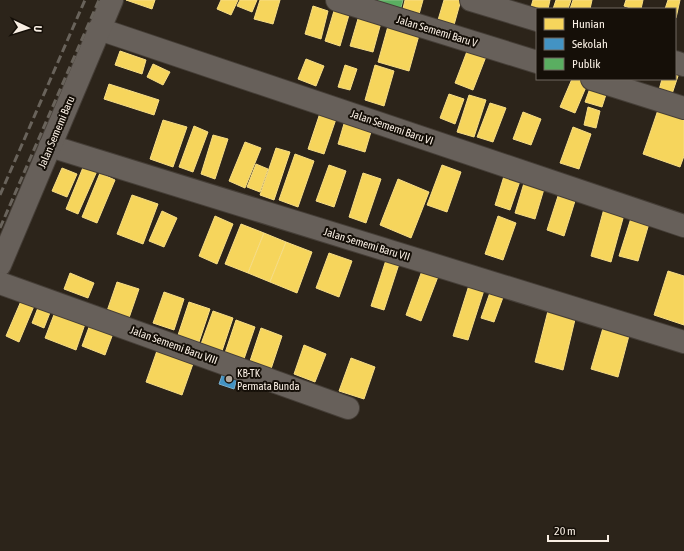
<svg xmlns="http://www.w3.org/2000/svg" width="684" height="551" font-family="'Asap Condensed',sans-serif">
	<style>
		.homes { fill: #f6d55c; stroke: #f7dd85 }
		.schools { fill: #4393c3; stroke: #7aafcd }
		.public { fill: #5aae61; stroke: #8ac288 }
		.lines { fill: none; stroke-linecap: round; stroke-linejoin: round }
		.street-casing { stroke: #453e37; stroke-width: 24 }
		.street { stroke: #67605a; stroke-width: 22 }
		.rail { stroke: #69635b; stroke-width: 3; stroke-dasharray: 8 4; stroke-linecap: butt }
		.poi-dot { fill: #b1a89d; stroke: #150f08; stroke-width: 1.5 }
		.labels { text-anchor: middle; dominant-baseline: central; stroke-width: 4; stroke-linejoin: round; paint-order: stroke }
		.street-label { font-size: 11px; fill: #f9efe4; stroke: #150f08 }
		.poi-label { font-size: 11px; fill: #f9efe4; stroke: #150f08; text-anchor: start }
	</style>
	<rect width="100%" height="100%" fill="#2c241a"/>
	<g class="homes">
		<path d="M126 0H155L152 9Z"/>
		<path d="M221 0H238L231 15 217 9Z"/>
		<path d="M240 0H257L252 12 237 6Z"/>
		<path d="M260 0H280L273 24 254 19Z"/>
		<path d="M405 0H423L418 18 402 13Z"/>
		<path d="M444 0H461L454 25 438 20Z"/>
		<path d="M533 0H550L548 9H538L531 7Z"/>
		<path d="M556 0H571L568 9H553Z"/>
		<path d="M573 0H592L590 9H570Z"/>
		<path d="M626 0H643L641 9H634L624 6Z"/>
		<path d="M668 0H680L676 18 675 17V9H665Z"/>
		<path d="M336 4 351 8 340 46 325 41Z"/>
		<path d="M313 6 328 11 321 39 305 34Z"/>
		<path d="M360 12 382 19 373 52 350 46Z"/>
		<path d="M390 19 421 28 409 71 378 62Z"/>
		<path d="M469 46 487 54 473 90 455 83Z"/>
		<path d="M120 51 146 60 142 74 115 65Z"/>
		<path d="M306 59 324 66 316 86 298 79Z"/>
		<path d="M153 64 170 72 163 85 147 77Z"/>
		<path d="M345 65 357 69 350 90 338 87Z"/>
		<path d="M375 65 394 71 384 106 365 100Z"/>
		<path d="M675 66 681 67 672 94 659 90 662 79H675Z"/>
		<path d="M572 79H586L589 80 575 113 560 107Z"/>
		<path d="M593 80 609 85 602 107 585 102Z"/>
		<path d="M109 84 159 100 154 115 104 99Z"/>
		<path d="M449 94 464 99 455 124 440 118Z"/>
		<path d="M469 95 486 100 474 137 457 132Z"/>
		<path d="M490 103 506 108 493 142 477 137Z"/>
		<path d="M660 104 684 112V156L680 167 643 154Z"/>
		<path d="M588 107 600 111 596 128 584 125Z"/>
		<path d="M523 112 541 119 531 145 513 139Z"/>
		<path d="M320 113 336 119 324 154 308 149Z"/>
		<path d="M346 117 373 125 365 152 338 144Z"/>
		<path d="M163 120 187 127 173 167 150 159Z"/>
		<path d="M194 126 208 132 193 172 179 167Z"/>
		<path d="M573 127 591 134 579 169 560 163Z"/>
		<path d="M213 135 228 139 215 179 201 174Z"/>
		<path d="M245 142 261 148 245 188 229 181Z"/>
		<path d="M276 148 290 152 274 200 260 195Z"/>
		<path d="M295 154 314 161 298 207 279 200Z"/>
		<path d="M256 164 268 169 260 192 247 187Z"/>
		<path d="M84 165 97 171 78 214 66 209Z"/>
		<path d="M329 165 346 171 334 207 316 201Z"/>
		<path d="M442 165 461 172 447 212 427 205Z"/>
		<path d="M62 168 77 174 67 197 52 191Z"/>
		<path d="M100 173 115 180 97 223 82 217Z"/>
		<path d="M363 173 381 179 366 223 349 217Z"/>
		<path d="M504 176 520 181 510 210 495 205Z"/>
		<path d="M398 179 429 192 411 238 380 225Z"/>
		<path d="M524 183 544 189 535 219 515 213Z"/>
		<path d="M132 195 158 204 143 244 117 234Z"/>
		<path d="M558 196 575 201 564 236 547 230Z"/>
		<path d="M605 205 625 211 611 262 591 256Z"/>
		<path d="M162 211 177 218 164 247 149 241Z"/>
		<path d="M632 215 650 220 638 261 619 256Z"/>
		<path d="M215 216 233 224 217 264 199 256Z"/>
		<path d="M498 216 516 223 503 260 485 254Z"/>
		<path d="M241 224 264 233 248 273 225 264Z"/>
		<path d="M264 233 286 242 270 282 248 273Z"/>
		<path d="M286 242 312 252 297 293 270 282Z"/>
		<path d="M329 253 352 261 339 297 316 288Z"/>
		<path d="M387 257 400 261 384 310 371 306Z"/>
		<path d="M423 268 439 274 421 321 406 315Z"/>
		<path d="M668 271 684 276V325L654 315Z"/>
		<path d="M70 273 94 283 88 298 64 289Z"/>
		<path d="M117 282 139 289 129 318 107 311Z"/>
		<path d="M470 282 485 287 468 340 453 336Z"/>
		<path d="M493 284 506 289 494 322 481 318Z"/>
		<path d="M164 292 184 299 174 330 153 323Z"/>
		<path d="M41 300 53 305 44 328 32 323Z"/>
		<path d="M21 301 34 306 19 342 6 336Z"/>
		<path d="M189 302 210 309 199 342 178 335Z"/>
		<path d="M550 303 577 311 563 370 535 362Z"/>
		<path d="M213 311 233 318 222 351 201 344Z"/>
		<path d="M55 312 85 324 76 350 45 338Z"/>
		<path d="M92 319 115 328 105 355 82 346Z"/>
		<path d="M236 320 255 327 244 359 225 353Z"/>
		<path d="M605 321 631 328 618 377 591 369Z"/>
		<path d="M261 328 282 336 271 369 250 361Z"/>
		<path d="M159 345 195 358 182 395 146 382Z"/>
		<path d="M304 345 326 354 315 382 294 374Z"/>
		<path d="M351 358 375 367 364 399 339 391Z"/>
	</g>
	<path class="schools" d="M224 370 238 375 234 389 219 384Z"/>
	<path class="public" d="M372 0H403L400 11Z"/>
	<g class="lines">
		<g class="street-casing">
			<g id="street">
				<path d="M337 0 537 62"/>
				<path d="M471 0 537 20"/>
				<path d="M99 29 684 226"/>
				<path d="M675 62 684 65"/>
				<path d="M592 79 684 108"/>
				<path d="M50 146 684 342"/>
				<path d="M0 265 112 0"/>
				<path d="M0 283 348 408"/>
			</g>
		</g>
		<use href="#street" class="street"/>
		<g class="rail">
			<path d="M0 195 85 0"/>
			<path d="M0 228 99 0"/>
		</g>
	</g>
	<circle class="poi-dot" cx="229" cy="379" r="4"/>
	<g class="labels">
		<g class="street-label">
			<text transform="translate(437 31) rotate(17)">Jalan Sememi Baru V</text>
			<text transform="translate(392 127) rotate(19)">Jalan Sememi Baru VI</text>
			<text transform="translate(56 132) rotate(-67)">Jalan Sememi Baru</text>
			<text transform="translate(367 244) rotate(17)">Jalan Sememi Baru VII</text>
			<text transform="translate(174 345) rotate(20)">Jalan Sememi Baru VIII</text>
		</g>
		<g class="poi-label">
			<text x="237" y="373">KB-TK<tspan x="237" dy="13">Permata Bunda</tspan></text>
		</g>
	</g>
	<rect x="536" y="8" width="140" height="72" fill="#150f08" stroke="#706960"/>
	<rect x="544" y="18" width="20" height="12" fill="#f6d55c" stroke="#706960"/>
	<text x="572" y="28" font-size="12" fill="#f9efe4">Hunian</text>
	<rect x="544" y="38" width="20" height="12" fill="#4393c3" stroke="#706960"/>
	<text x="572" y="48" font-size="12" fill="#f9efe4">Sekolah</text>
	<rect x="544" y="58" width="20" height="12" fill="#5aae61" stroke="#706960"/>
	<text x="572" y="68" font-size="12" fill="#f9efe4">Publik</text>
	<g transform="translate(28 28) rotate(94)" stroke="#150f08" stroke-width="3" paint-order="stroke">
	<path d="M0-3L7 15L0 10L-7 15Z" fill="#f9efe4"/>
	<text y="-6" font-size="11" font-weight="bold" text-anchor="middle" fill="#f9efe4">U</text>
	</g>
	<path d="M548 535v6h60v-6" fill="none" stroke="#f9efe4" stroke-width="2"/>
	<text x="554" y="535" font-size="12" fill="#f9efe4" stroke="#150f08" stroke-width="3" paint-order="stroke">20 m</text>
</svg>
